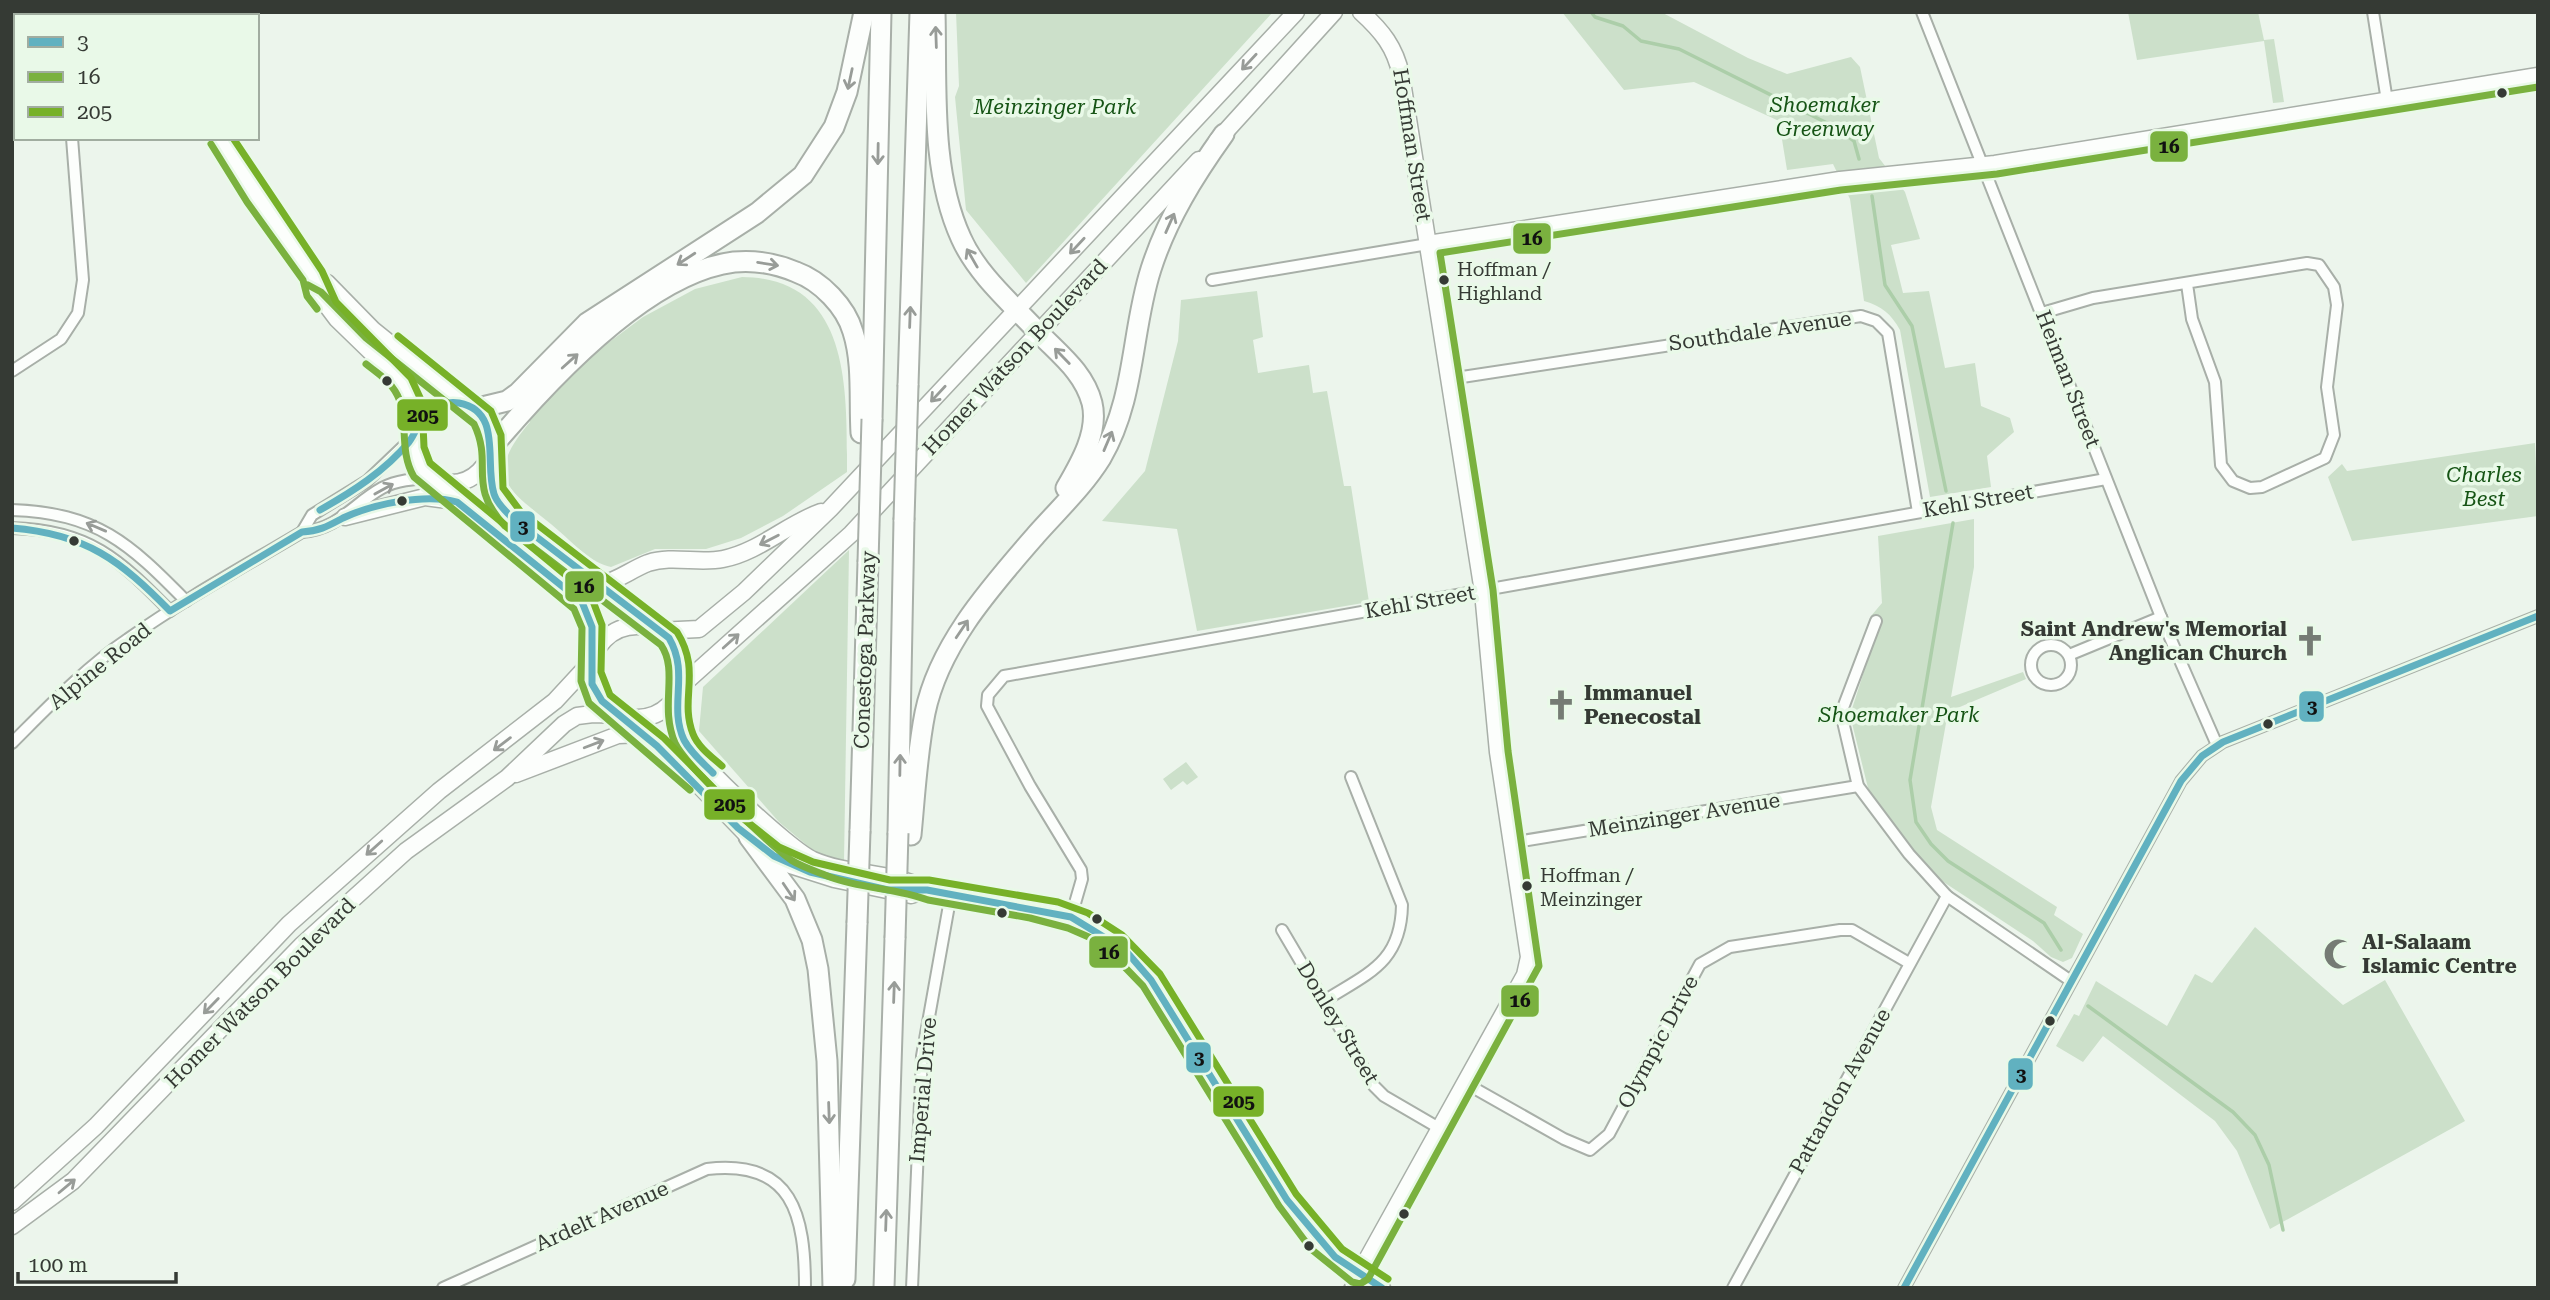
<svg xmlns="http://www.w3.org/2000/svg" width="2550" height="1300" font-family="'Roboto Serif',serif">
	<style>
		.green { fill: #cce0ca }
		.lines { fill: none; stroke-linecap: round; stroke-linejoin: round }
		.stream { stroke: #accea9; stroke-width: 3.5 }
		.street-casing { stroke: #a8afa8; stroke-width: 14 }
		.secondary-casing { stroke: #a8afa8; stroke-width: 19 }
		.highway-casing { stroke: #a8afa8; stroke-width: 23 }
		.street { stroke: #fcfefc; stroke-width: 10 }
		.secondary { stroke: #fcfefc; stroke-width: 16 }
		.highway { stroke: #fcfefc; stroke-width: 19 }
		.highway-bridge-casing { stroke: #a8afa8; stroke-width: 23; stroke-linecap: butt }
		.highway-bridge { stroke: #fcfefc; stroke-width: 19 }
		.bus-1-casing { stroke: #e9f9e8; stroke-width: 12 }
		.bus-2-casing { stroke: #e9f9e8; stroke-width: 12 }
		.bus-3-casing { stroke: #e9f9e8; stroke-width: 12 }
		.bus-1 { stroke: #61b1c0; stroke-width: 7 }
		.bus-2 { stroke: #7ab13f; stroke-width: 7 }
		.bus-3 { stroke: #77b128; stroke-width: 7 }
		.oneway { stroke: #989c98 }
		.bus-dot { fill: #353a34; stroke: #e9f9e8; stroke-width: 2.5 }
		.labels { text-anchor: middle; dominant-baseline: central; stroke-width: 7; stroke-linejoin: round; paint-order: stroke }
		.bus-label { font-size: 19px; fill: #353a34; stroke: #e9f9e8; text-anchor: start }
		.park-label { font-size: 21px; font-style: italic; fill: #165415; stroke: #e9f9e8 }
		.street-label { font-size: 21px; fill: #353a34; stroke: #e9f9e8 }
		.poi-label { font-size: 21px; font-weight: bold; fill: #353a34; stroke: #e9f9e8; text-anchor: start }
		.line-badge { stroke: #e9f9e8; stroke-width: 2.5 }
		.pale-badge-label { font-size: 19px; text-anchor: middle; font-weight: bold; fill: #111 }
	</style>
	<rect width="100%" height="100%" fill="#ecf5ec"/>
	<g class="green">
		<path d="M956 12H1273L1026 283 966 210 955 97 959 86Z"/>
		<path d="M1562 12H1661L1748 58 1787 74 1851 57 1860 67 1879 158 1905 192 1920 239 1891 245 1903 293 1929 291 1945 368 1975 363 1981 406 2010 418 2014 432 1987 456 1991 487 1930 497 1900 330C1891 314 1882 306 1864 301L1850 199 1833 164 1787 170 1779 121 1694 82 1624 90Z"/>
		<path d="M2128 12H2258L2264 40 2274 39 2284 102 2273 103 2264 41 2137 60Z"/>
		<path d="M742 277C851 278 847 389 847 472L783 516 741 538 706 549H655L611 567C591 563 574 544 559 531 515 492 478 483 530 422L526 415 569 372 643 317 695 289Z"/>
		<path d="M1257 291 1263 337 1253 340 1258 373 1309 365 1313 393 1327 391 1344 486H1351L1369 602 1197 631 1177 529 1102 521 1145 471 1178 341 1181 300Z"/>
		<path d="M2535 443 2538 516 2352 541 2328 477 2342 464 2347 471Z"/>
		<path d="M1974 519V567L1951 697 2023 672 2026 679 1948 712 1931 807 1937 830 2057 907 2054 915 2083 934 2072 958 2063 962 2051 957 2033 941 1942 881 1906 843 1868 788 1850 715 1879 625 1871 616 1882 603 1878 536Z"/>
		<path d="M849 550 844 862 816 853 779 822 699 731 703 687Z"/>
		<path d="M1186 762 1198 777 1187 785 1183 781 1171 790 1163 779Z"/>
		<path d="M2255 927 2343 1005 2385 980 2465 1121 2270 1229 2237 1151 2215 1121 2103 1036 2083 1062 2056 1046 2074 1014 2079 1016 2096 981 2167 1026 2195 974 2212 983Z"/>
	</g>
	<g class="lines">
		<g class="stream">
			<path d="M1591 12 1595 17 1623 26 1641 41 1679 49 1835 127 1854 141 1859 159"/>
			<path d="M1872 196 1885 285 1912 326 1946 491"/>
			<path d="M1953 523 1910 780 1916 822 1931 844 1948 861 2044 923 2061 950"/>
			<path d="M2088 1006 2233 1112 2255 1135 2269 1165 2283 1230"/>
		</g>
		<g class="street-casing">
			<g id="street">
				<path d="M1922 12 2161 617 2217 745"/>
				<path d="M2373 12 2387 101"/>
				<path d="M32 16 41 13 56 16"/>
				<path d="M12 24 16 22"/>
				<path d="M1212 280 1428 244"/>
				<path d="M2042 313 2093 298 2307 263 2319 265 2334 287 2337 305 2327 387 2334 435 2325 458 2262 487 2250 488 2233 481 2221 465 2215 382 2192 319 2187 284"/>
				<path d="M12 371 61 339 78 313 83 280 72 138"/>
				<path d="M1449 379 1861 316 1876 321 1888 333 1918 512"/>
				<path d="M12 510C97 513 129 543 186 601"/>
				<path d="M12 528C89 530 119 559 170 611"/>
				<path d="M302 532 312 515 367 481 411 439"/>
				<path d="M1876 621 1841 713 1858 786 1909 854 1947 896 2071 981"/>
				<circle cx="2051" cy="665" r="20"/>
				<path d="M2069 655 2161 617"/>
				<path d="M12 743C49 706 85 668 128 639 183 600 243 567 302 532 337 530 353 504 382 488 397 480 414 479 430 478"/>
				<path d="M1510 843 1858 786"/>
				<path d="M1071 917 1082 879 1081 870 1030 786 987 706 988 695 1004 676 2106 479"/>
				<path d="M1282 930 1374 1086 1384 1096 1439 1128"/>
				<path d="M1324 1001C1368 973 1401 963 1402 905L1351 777"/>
				<path d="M1465 1083 1564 1139 1590 1150 1609 1134 1700 964 1730 947 1840 930H1852L1909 963"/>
				<path d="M443 1288 707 1169C793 1159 805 1215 805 1288"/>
				<path d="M912 1288 922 1056 951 894"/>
				<path d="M1350 1288 1359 1274"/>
				<path d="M1733 1288 1947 896"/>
				<path d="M1904 1288 2181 781 2202 756 2223 742 2538 616"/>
			</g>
		</g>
		<g class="secondary-casing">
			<g id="secondary">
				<path d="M162 12 163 16"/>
				<path d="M180 12 181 16"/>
				<path d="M220 138 256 196 313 276 316 291 337 319 404 384 414 412 413 432"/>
				<path d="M1217 141 1334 12"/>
				<path d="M1428 244 1840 180 1995 164 2538 76"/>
				<path d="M313 276 327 283 373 330 465 404"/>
				<circle cx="451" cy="443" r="40"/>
				<path d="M490 455 493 492 513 519 655 628"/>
				<path d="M435 482 582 602C593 619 594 635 594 655"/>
				<path d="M345 517 425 497 455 501"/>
				<path d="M599 585C618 581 630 570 648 563 673 555 698 564 723 559 759 552 787 524 821 512"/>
				<circle cx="637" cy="672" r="46"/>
				<path d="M658 631 699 629 744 592 830 509 1296 12"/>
				<path d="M680 687 851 534 1199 160"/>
				<path d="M677 693C679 709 677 727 685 741 697 763 790 850 813 860 850 876 893 871 927 890L1071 917 1125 950 1151 980 1287 1200 1335 1257 1382 1288"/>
				<path d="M620 715 691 777 749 837 790 865 834 879 911 895 927 890"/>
				<path d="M516 774 618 735 643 734"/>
				<path d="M12 1202 96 1126 289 924 439 791 555 701 592 661"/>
				<path d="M12 1226 73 1181 301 946 406 851 507 778 564 724 577 716 593 714 620 715"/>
				<path d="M1359 1274 1525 975 1529 957 1498 752 1483 592 1401 75C1395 47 1382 31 1361 12"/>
			</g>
		</g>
		<g class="highway-casing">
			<g id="highway">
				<path d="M935 12C937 85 930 170 961 238 977 274 1011 303 1038 332 1059 354 1084 372 1092 403 1099 432 1080 464 1066 488"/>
				<path d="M908 385 920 12"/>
				<path d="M474 409 507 401 518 393 587 323 757 213 803 175 834 127 847 92 864 12"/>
				<path d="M872 419 881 12"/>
				<path d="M492 447C546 383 646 273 734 262 754 260 777 264 796 272 821 281 846 307 853 332 863 363 859 401 861 433"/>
				<path d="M860 831 868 562"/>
				<path d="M898 833 904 520"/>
				<path d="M911 835C915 794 917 753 925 713 939 644 992 586 1036 535 1058 510 1083 487 1101 458 1136 398 1131 331 1151 269 1167 219 1194 176 1224 134"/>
				<path d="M749 837 795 899 812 940 818 969 827 1061 833 1288"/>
				<path d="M845 1279 857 923"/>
				<path d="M884 1288 895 938"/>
			</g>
		</g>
		<use href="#street" class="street"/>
		<use href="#secondary" class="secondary"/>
		<use href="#highway" class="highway"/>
		<g class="highway-bridge-casing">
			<g id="highway-bridge">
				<path d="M904 520 908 385"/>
				<path d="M868 562 872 419"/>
				<path d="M857 923 860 831"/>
				<path d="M895 938 898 833"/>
			</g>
		</g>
		<use href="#highway-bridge" class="highway-bridge"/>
		<g class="bus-1-casing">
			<g id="bus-1">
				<path d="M320 510C352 492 385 471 409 442 417 432 418 419 428 411 436 405 448 401 459 403 503 411 484 463 494 494 497 504 506 511 513 519L669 638C690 674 668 705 684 740 691 753 703 763 713 773"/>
				<path d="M12 528C86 534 120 560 170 611L302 532C320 531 328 526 343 518 373 504 425 493 457 502L582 602 592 627V684L602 701 657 746 738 828 774 856 810 872 888 890H927L1071 917 1125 950 1151 980 1287 1200 1335 1257 1382 1288"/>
				<path d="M1904 1288 2181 781 2202 756 2223 742 2538 616"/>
			</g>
		</g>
		<g class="bus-2-casing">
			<g id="bus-2">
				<path d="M211 144 247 202 303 280 307 296 317 309"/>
				<path d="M308 285 321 292 366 338 474 424C494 466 466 484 505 526L661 645C679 671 659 706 675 743 685 765 768 843 791 860 802 867 818 872 830 877 862 889 897 888 928 900L1030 918 1068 928 1091 938 1115 957 1143 986 1279 1206 1311 1249 1352 1282 1360 1284 1368 1279 1539 966 1508 751 1493 590 1440 253 1841 190 1997 174 2538 87"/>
				<path d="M366 364C376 372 389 380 395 391 411 416 397 448 414 477L574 609 582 628 581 681 589 703 690 790"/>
			</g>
		</g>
		<g class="bus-3-casing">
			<g id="bus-3">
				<path d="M233 138 322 271 336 302 411 378 422 402 424 447 430 463 591 596 602 625 601 672 610 695 664 738 745 820 779 847 813 862 890 880H929L1058 902 1088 913 1122 935 1160 974 1296 1194 1342 1249 1388 1279"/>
				<path d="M398 336 491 411 501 435 503 488 521 512 677 632C702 672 679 698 693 734 698 747 712 757 722 766"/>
			</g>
		</g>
		<use href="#bus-1" class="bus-1"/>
		<use href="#bus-2" class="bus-2"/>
		<use href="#bus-3" class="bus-3"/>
	</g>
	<defs><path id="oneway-shaft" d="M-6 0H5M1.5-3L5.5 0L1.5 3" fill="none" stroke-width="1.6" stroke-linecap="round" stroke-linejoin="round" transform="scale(1.75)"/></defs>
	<g class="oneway">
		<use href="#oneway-shaft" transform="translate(936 37) rotate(-92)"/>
		<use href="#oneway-shaft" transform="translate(1249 62) rotate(133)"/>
		<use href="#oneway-shaft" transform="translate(850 79) rotate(102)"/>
		<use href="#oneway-shaft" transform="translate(878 154) rotate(91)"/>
		<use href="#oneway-shaft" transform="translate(1170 223) rotate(-66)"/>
		<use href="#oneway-shaft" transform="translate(1077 246) rotate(133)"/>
		<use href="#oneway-shaft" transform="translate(972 258) rotate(-120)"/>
		<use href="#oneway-shaft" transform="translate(686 259) rotate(147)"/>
		<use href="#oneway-shaft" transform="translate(768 264) rotate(9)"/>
		<use href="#oneway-shaft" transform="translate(910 317) rotate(-88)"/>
		<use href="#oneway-shaft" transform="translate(1062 356) rotate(-134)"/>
		<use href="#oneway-shaft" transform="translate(570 361) rotate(-42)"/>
		<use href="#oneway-shaft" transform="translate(938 394) rotate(133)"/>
		<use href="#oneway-shaft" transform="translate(1108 441) rotate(-67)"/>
		<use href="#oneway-shaft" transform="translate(384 489) rotate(-29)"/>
		<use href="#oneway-shaft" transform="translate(96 527) rotate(-157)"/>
		<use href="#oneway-shaft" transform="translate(769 540) rotate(153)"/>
		<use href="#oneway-shaft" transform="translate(962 629) rotate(-56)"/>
		<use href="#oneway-shaft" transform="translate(731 641) rotate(-42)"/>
		<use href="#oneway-shaft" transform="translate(502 744) rotate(143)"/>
		<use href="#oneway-shaft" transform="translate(594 744) rotate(-21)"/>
		<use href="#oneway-shaft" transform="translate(900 765) rotate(-89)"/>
		<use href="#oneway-shaft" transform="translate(374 848) rotate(138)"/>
		<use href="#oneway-shaft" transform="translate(789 892) rotate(56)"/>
		<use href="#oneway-shaft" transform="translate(894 992) rotate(-88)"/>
		<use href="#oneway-shaft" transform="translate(211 1006) rotate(134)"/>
		<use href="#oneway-shaft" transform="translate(829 1113) rotate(88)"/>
		<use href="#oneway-shaft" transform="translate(67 1186) rotate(-40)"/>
		<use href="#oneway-shaft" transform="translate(886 1220) rotate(-88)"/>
	</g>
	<defs>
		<g id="church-bare" transform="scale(2.415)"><path d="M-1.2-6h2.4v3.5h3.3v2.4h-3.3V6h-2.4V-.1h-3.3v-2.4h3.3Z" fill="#757b74" stroke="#e9f9e8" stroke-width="2.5" paint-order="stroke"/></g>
		<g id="mosque-bare" transform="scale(2.415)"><path d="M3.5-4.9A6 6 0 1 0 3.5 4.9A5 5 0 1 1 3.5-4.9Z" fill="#757b74" stroke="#e9f9e8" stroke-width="2.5" paint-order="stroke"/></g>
	</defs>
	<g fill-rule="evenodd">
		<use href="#church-bare" x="2310" y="641"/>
		<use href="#church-bare" x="1561" y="705"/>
		<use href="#mosque-bare" x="2339" y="954"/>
	</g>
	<g class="bus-dot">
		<circle cx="2502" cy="93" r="6"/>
		<circle cx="1444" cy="280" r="6"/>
		<circle cx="387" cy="381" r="6"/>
		<circle cx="402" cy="501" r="6"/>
		<circle cx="74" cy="541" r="6"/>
		<circle cx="2268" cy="724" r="6"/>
		<circle cx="1527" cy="886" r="6"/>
		<circle cx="1002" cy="913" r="6"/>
		<circle cx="1097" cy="919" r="6"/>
		<circle cx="2050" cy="1021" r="6"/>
		<circle cx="1404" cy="1214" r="6"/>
		<circle cx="1309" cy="1246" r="6"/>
	</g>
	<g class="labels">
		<g class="bus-label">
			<text x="1457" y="269">Hoffman /<tspan x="1457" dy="24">Highland</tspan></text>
			<text x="1540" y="875">Hoffman /<tspan x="1540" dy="24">Meinzinger</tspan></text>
		</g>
		<g class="park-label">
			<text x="1825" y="105">Shoemaker<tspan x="1825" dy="24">Greenway</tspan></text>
			<text x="1055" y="107">Meinzinger Park</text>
			<text x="2484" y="475">Charles<tspan x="2484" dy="24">Best</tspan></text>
			<text x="1899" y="715">Shoemaker Park</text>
		</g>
		<g class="street-label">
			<text transform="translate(1412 145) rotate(81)">Hoffman Street</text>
			<text transform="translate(1760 331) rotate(-8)">Southdale Avenue</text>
			<text transform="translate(1015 357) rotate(-47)">Homer Watson Boulevard</text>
			<text transform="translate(2068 379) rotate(69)">Heiman Street</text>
			<text transform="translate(1978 501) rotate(-10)">Kehl Street</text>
			<text transform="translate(1420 602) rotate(-10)">Kehl Street</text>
			<text transform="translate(865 650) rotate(-88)">Conestoga Parkway</text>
			<text transform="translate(100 666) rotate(-39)">Alpine Road</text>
			<text transform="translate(1684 815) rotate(-9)">Meinzinger Avenue</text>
			<text transform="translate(260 993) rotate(-45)">Homer Watson Boulevard</text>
			<text transform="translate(1338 1023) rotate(59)">Donley Street</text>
			<text transform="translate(1658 1042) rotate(-62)">Olympic Drive</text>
			<text transform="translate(923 1090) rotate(-85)">Imperial Drive</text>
			<text transform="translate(1840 1091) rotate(-61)">Pattandon Avenue</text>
			<text transform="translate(602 1216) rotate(-24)">Ardelt Avenue</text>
		</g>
		<g class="poi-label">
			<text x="2287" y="629" text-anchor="end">Saint Andrew's Memorial<tspan x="2287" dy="24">Anglican Church</tspan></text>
			<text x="1584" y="693">Immanuel<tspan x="1584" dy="24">Penecostal</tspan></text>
			<text x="2362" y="942">Al-Salaam<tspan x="2362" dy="24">Islamic Centre</tspan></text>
		</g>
	</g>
	<g class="line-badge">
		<rect x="2149" y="130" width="40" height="33" rx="7" fill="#7ab13f"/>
		<rect x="1512" y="222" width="40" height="33" rx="7" fill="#7ab13f"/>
		<rect x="396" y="398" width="53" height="34" rx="7" fill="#77b128"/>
		<rect x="509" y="510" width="27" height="33" rx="7" fill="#61b1c0"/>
		<rect x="564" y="570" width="41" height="33" rx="7" fill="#7ab13f"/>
		<rect x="2298" y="690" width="27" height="33" rx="7" fill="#61b1c0"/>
		<rect x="703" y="788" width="53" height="33" rx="7" fill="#77b128"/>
		<rect x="1088" y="935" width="41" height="34" rx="7" fill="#7ab13f"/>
		<rect x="1500" y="984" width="40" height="34" rx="7" fill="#7ab13f"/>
		<rect x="1185" y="1041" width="27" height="33" rx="7" fill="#61b1c0"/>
		<rect x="2007" y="1057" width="27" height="34" rx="7" fill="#61b1c0"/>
		<rect x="1212" y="1085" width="53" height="33" rx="7" fill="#77b128"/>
	</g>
	<g class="pale-badge-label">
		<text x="2169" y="153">16</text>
		<text x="1532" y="245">16</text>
		<text x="423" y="422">205</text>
		<text x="523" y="533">3</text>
		<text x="584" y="593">16</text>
		<text x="2312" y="713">3</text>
		<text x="730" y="811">205</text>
		<text x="1109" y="959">16</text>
		<text x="1520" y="1007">16</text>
		<text x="1199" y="1064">3</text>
		<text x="2021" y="1081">3</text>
		<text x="1239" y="1108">205</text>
	</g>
	<rect width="2550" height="1300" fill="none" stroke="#353a34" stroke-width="28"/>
	<rect x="14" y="14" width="245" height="126" fill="#e9f9e8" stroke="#a1ada0" stroke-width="2"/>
	<rect x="28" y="37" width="35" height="10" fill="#61b1c0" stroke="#a1ada0" stroke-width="2"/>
	<text x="77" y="49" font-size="21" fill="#353a34">3</text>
	<rect x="28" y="72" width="35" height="10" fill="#7ab13f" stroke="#a1ada0" stroke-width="2"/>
	<text x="77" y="84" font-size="21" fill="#353a34">16</text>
	<rect x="28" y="107" width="35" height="10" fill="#77b128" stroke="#a1ada0" stroke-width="2"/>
	<text x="77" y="119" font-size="21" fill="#353a34">205</text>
	<path d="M18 1272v10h158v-10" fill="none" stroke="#353a34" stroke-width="3.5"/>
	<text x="28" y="1272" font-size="21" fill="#353a34" stroke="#e9f9e8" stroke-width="5" paint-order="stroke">100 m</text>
</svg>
